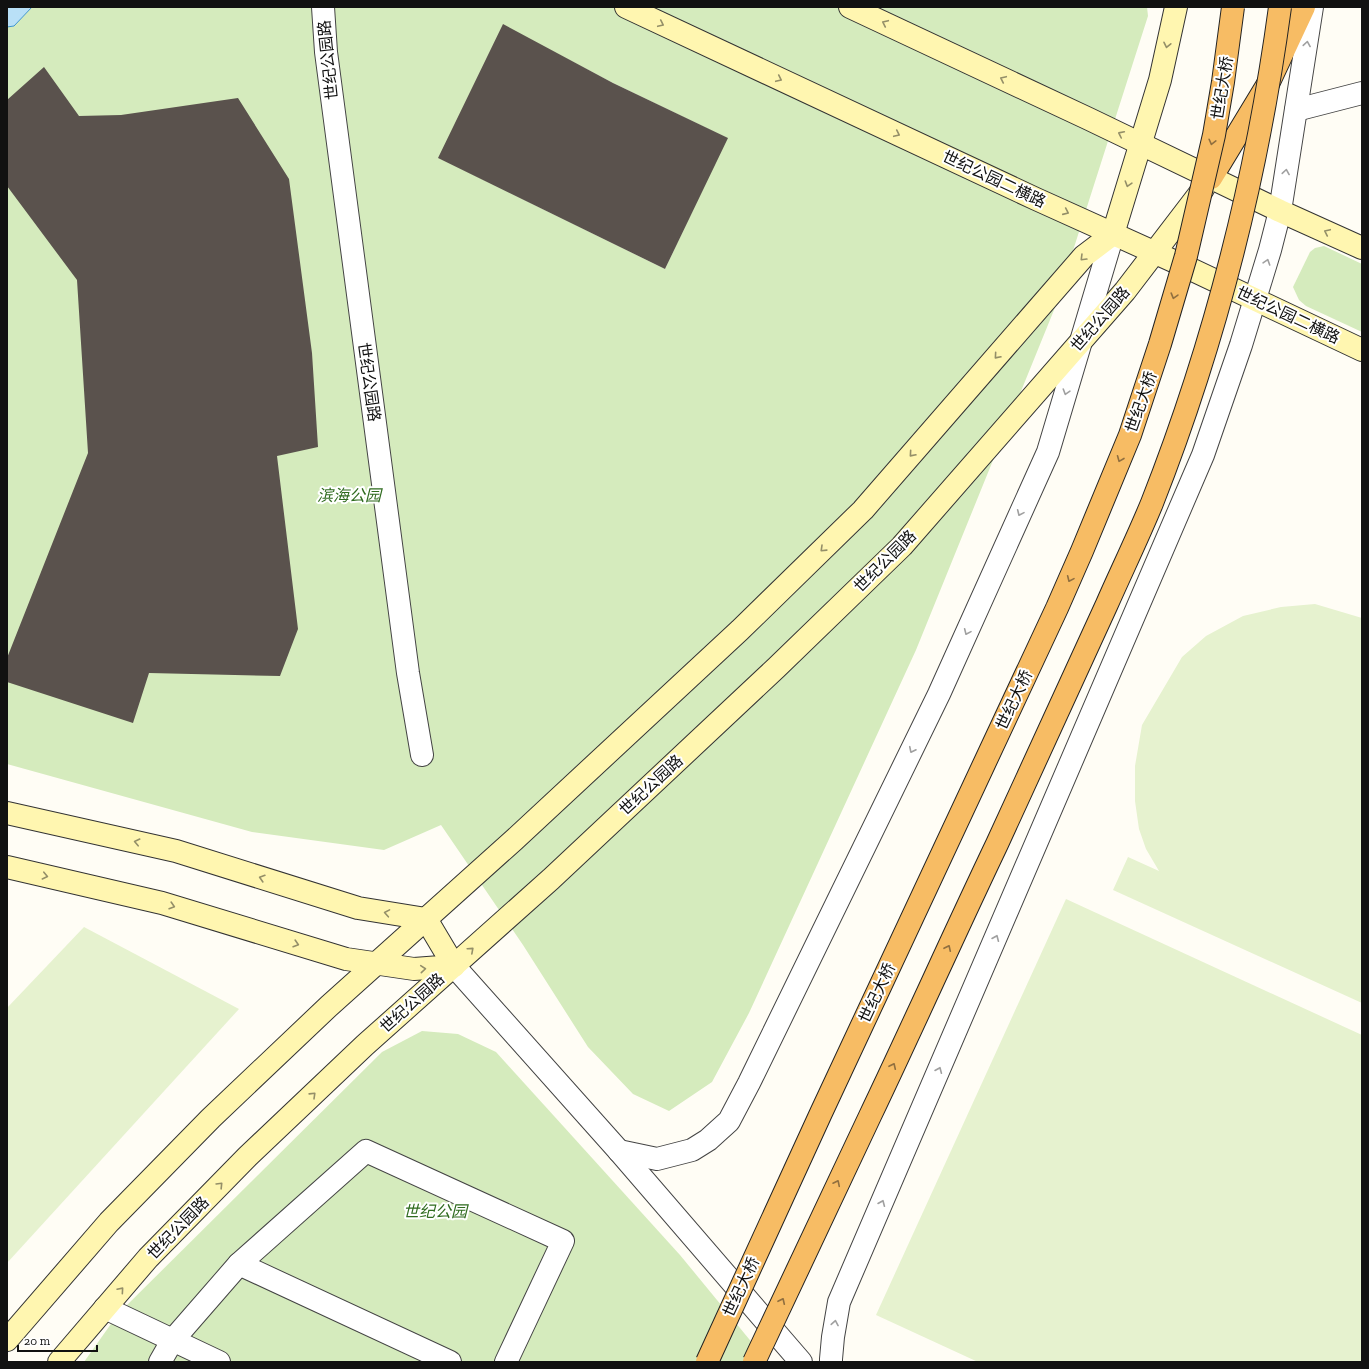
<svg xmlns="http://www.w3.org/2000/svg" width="1369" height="1369" font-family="'Zilla Slab','Noto Sans SC',serif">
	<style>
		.green { fill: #d5ebbd; fill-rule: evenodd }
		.pitch { fill: #e6f2cf }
		.water { fill: #b9e0f7; stroke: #3f96cf }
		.building { fill: #5a524d }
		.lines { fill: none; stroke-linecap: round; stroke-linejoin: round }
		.minor-casing { stroke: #444; stroke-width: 24 }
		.tertiary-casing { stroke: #444; stroke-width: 24 }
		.secondary-casing { stroke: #333; stroke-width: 24 }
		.trunk-casing { stroke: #222; stroke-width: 24 }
		.minor { stroke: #fff; stroke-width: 22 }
		.tertiary { stroke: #fff; stroke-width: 22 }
		.secondary { stroke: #fff6b0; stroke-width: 22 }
		.trunk { stroke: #f7bc64; stroke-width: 22 }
		.trunk-bridge-casing { stroke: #222; stroke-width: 24; stroke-linecap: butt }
		.trunk-bridge { stroke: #f7bc64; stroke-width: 22 }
		.oneway { stroke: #948f68 }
		.oneway2 { stroke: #a0a0a0 }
		.oneway3 { stroke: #906f3f }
		.labels { text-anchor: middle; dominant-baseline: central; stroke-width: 4; stroke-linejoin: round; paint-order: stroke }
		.street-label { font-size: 16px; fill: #111; stroke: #fff }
		.park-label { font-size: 16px; font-style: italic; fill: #2f6b1f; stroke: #fff }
	</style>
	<rect width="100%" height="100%" fill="#fffdf5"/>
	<g class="green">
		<path d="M32 7H1147L1148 16 1054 310 916 650 749 1013 712 1082 669 1111 633 1094 588 1047 523 945 441 825 384 850 252 832 7 764V27L14 26ZM503 25 613 83 727 138 665 269 439 158Z"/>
		<path d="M1324 246 1362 264V332L1306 306 1299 300 1293 287 1310 252 1315 248Z"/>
		<path d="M422 1031 458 1034 496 1052 680 1255 768 1362H84L118 1314 382 1052Z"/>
	</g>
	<g class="pitch">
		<path d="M1315 604 1362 618V1003L1113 890 1128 857 1159 871 1146 849 1139 829 1135 801V766L1142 725 1182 657 1206 636 1243 616 1281 607Z"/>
		<path d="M1066 899 1362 1035V1362H978L876 1315Z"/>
		<path d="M84 927 239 1009 7 1263V1008Z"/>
	</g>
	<path class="water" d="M7 7H32L14 26 7 27Z"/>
	<g class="building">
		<path d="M503 24 613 83 728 138 665 269 438 158Z"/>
		<path d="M44 67 79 116 121 115 238 98 289 179 312 353 318 447 277 456 298 629 280 676 149 673 133 723 7 682V658L88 453 77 280 7 186V100Z"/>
	</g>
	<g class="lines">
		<g class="minor-casing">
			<g id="minor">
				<path d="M1296 110 1362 93"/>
				<path d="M239 1264 450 1362"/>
				<path d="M105 1308 219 1362"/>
				<path d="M160 1362 172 1341 239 1264 366 1151 563 1241 506 1362"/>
			</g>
		</g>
		<g class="tertiary-casing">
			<g id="tertiary">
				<path d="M323 7 326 52 408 673 422 755"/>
				<path d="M454 966 619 1151 801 1362"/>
				<path d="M619 1151 657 1159 692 1150 708 1140 729 1121 749 1083 939 694 1048 452 1113 234"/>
				<path d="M831 1362V1359L833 1337 839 1302 1203 455 1241 345 1270 250 1280 211 1312 7"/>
			</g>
		</g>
		<g class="secondary-casing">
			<g id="secondary">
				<path d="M626 7 1036 199 1180 264 1362 350"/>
				<path d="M850 7 1089 119 1280 211 1362 248"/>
				<path d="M7 813 176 851 358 908 426 919 454 966 414 969 346 959 162 903 7 867"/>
				<path d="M7 1340 109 1222 211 1118 329 1006 514 840 740 630 863 510 1084 256 1113 234 1160 80 1176 7"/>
				<path d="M59 1362 148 1258 248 1156 365 1045 551 879 776 668 902 546 1125 291 1203 189"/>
			</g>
		</g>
		<g class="trunk-casing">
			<path id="trunk" d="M1211 178 1268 84 1304 7"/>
		</g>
		<use href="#minor" class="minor"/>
		<use href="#tertiary" class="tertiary"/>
		<use href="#secondary" class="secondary"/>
		<use href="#trunk" class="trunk"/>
		<g class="trunk-bridge-casing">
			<g id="trunk-bridge">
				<path d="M707 1362 821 1113 1057 608 1082 551 1130 435 1160 344 1186 256 1214 135 1223 82 1233 7"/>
				<path d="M754 1362C792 1280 831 1198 870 1116 913 1026 954 934 997 844 1034 764 1071 684 1107 604 1122 570 1138 537 1152 503 1215 343 1257 177 1280 7"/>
			</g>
		</g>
		<use href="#trunk-bridge" class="trunk-bridge"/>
	</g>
	<defs><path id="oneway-chevron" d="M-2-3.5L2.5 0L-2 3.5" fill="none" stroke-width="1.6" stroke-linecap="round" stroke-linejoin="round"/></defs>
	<g class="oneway">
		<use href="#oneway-chevron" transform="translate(885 23) rotate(-155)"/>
		<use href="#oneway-chevron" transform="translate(661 24) rotate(25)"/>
		<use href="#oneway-chevron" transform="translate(1167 45) rotate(102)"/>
		<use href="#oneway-chevron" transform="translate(779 79) rotate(25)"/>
		<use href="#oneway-chevron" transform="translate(1003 79) rotate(-155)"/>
		<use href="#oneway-chevron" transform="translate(897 134) rotate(25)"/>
		<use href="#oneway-chevron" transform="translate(1121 134) rotate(-154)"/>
		<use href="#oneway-chevron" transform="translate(1128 184) rotate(107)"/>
		<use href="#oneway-chevron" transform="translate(1066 212) rotate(24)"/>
		<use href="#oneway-chevron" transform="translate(1327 232) rotate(-155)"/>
		<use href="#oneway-chevron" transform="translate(1083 258) rotate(135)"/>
		<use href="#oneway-chevron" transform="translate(997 356) rotate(131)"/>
		<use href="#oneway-chevron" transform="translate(912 454) rotate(131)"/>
		<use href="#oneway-chevron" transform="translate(823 549) rotate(136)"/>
		<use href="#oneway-chevron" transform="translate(137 842) rotate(-167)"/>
		<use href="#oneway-chevron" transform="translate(45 876) rotate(13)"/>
		<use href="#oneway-chevron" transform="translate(262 878) rotate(-163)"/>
		<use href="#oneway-chevron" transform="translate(172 906) rotate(17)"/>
		<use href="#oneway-chevron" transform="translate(387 913) rotate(-170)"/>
		<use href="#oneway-chevron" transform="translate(296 944) rotate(17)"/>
		<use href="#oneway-chevron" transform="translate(471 950) rotate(-42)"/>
		<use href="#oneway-chevron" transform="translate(423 969) rotate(-5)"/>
		<use href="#oneway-chevron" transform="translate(313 1095) rotate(-44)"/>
		<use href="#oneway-chevron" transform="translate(220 1185) rotate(-46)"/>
		<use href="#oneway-chevron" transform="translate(121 1290) rotate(-49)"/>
	</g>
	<g class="oneway2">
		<use href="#oneway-chevron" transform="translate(1307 44) rotate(-81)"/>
		<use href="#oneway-chevron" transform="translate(1286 172) rotate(-81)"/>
		<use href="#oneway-chevron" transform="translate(1267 262) rotate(-72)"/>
		<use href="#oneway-chevron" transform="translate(1066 392) rotate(107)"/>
		<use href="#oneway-chevron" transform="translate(1020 513) rotate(114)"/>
		<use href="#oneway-chevron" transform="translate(967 632) rotate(114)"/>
		<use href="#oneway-chevron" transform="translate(912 750) rotate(116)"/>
		<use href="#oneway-chevron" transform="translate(996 938) rotate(-67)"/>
		<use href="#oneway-chevron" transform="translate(939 1070) rotate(-67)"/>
		<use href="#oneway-chevron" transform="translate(882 1203) rotate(-67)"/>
		<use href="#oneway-chevron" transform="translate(835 1323) rotate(-80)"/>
	</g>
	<g class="oneway3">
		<use href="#oneway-chevron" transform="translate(1212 142) rotate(104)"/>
		<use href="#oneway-chevron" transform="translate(1174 296) rotate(106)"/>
		<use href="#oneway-chevron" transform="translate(1120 459) rotate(112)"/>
		<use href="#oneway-chevron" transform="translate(1070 579) rotate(114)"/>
		<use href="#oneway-chevron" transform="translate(948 948) rotate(-65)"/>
		<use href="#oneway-chevron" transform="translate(893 1066) rotate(-65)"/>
		<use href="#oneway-chevron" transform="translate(837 1183) rotate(-64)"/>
		<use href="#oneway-chevron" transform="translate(782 1301) rotate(-65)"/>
	</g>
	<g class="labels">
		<g class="street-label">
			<text transform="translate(328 60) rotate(-96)">世纪公园路</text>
			<text transform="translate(1222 88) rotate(-81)">世纪大桥</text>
			<text transform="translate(994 179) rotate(25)">世纪公园二横路</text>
			<text transform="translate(1288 315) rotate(25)">世纪公园二横路</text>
			<text transform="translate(1100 319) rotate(-49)">世纪公园路</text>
			<text transform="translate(369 382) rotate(82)">世纪公园路</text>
			<text transform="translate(1141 402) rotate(-71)">世纪大桥</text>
			<text transform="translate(885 561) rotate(-45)">世纪公园路</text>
			<text transform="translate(1014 700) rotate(-65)">世纪大桥</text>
			<text transform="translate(651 785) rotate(-43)">世纪公园路</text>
			<text transform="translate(877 993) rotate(-65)">世纪大桥</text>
			<text transform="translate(412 1003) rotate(-42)">世纪公园路</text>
			<text transform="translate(178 1228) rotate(-46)">世纪公园路</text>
			<text transform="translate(741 1287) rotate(-65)">世纪大桥</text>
		</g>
		<g class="park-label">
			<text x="349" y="495">滨海公园</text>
			<text x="435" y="1211">世纪公园</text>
		</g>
	</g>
	<rect width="1369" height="1369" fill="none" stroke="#111111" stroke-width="16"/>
	<path d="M18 1345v6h79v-6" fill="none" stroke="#111111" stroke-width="2"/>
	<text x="24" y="1345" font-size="12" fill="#111111" stroke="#ffffff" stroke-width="3" paint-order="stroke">20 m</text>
</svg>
